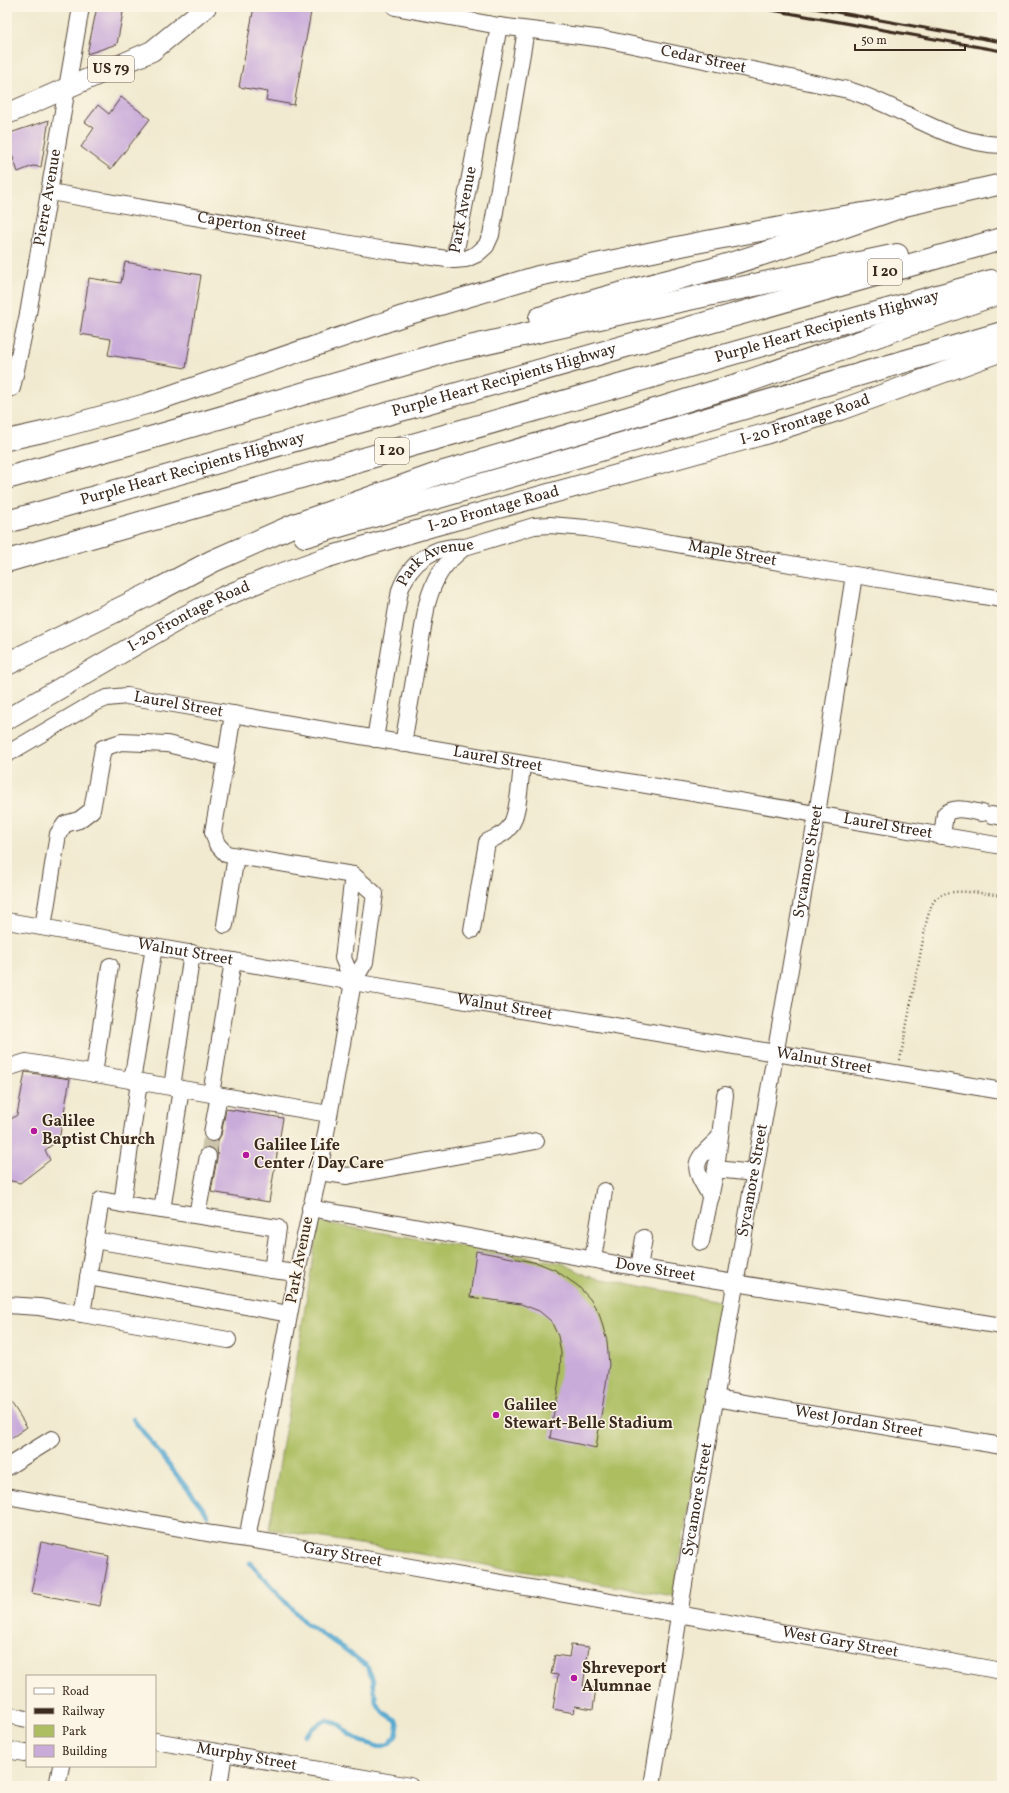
<svg xmlns="http://www.w3.org/2000/svg" width="1009" height="1793" font-family="Vollkorn,serif">
	<style>
		.green { fill: #acbe61; stroke: #747440 }
		.lines { fill: none; stroke-linecap: round; stroke-linejoin: round }
		.stream { stroke: #54a8d0; stroke-width: 4.5 }
		.building { fill: #c9abda }
		.minor-tunnel { stroke: #cdc4ac; stroke-width: 16; stroke-dasharray: 16 8; stroke-linecap: butt }
		.minor-casing { stroke: #564739; stroke-width: 18 }
		.major-casing { stroke: #564739; stroke-width: 22 }
		.highway-casing { stroke: #564739; stroke-width: 24 }
		.path { stroke: #564739; stroke-width: 2.5; stroke-dasharray: 1 3; stroke-linecap: butt }
		.minor { stroke: #fff; stroke-width: 16 }
		.major { stroke: #fff; stroke-width: 20 }
		.highway { stroke: #fff; stroke-width: 22 }
		.rail { stroke: #3b2a1e; stroke-width: 3 }
		.poi-dot { fill: #b5179e; stroke: #fcf5e5; stroke-width: 1.5 }
		.labels { text-anchor: middle; dominant-baseline: central; stroke-width: 3; stroke-linejoin: round; paint-order: stroke }
		.shield { fill: #fcf5e5; stroke: #75675a; stroke-width: 1 }
		.shield-label { font-size: 15px; font-weight: bold; fill: #3b2a1e }
		.street-label { font-size: 16px; fill: #3b2a1e; stroke: #fcf5e5 }
		.poi-label { font-size: 16px; font-weight: bold; fill: #3b2a1e; stroke: #fcf5e5; text-anchor: start }
	</style>
	<rect width="100%" height="100%" fill="#fcf5e5"/>
	<filter id="ink" filterUnits="userSpaceOnUse"><feTurbulence type="fractalNoise" baseFrequency=".025" numOctaves="2"/><feDisplacementMap in="SourceGraphic" scale="8" xChannelSelector="R" yChannelSelector="G"/><feConvolveMatrix kernelMatrix="1 2 1 2 8 2 1 2 1" color-interpolation-filters="sRGB"/></filter>
	<filter id="wash" filterUnits="userSpaceOnUse"><feTurbulence type="fractalNoise" baseFrequency=".012" numOctaves="4" result="noise"/><feDisplacementMap in="SourceGraphic" scale="16" xChannelSelector="R" yChannelSelector="G"/><feGaussianBlur stdDeviation="0.9" result="paint"/><feColorMatrix in="noise" values="0 0 0 0 0 0 0 0 0 0 0 0 0 0 0 0 0 1.4 0 .05"/><feComposite in="paint" operator="in"/></filter>
	<g filter="url(#wash)">
		<rect width="100%" height="100%" fill="#f1ead0"/>
		<path class="green" d="M319 1222 562 1263 588 1276 724 1302 673 1596 269 1529Z"/>
		<g class="lines">
			<g class="stream">
				<path d="M133 1419 208 1515"/>
				<path d="M250 1563 305 1623 343 1648 367 1666 373 1680 376 1702 383 1712 396 1720 398 1727 396 1736 389 1744 379 1747 361 1741 350 1735 341 1725 327 1720 314 1727 305 1736"/>
			</g>
		</g>
		<g id="blocks">
			<g class="building">
				<path d="M97 7H124L117 44 87 54Z"/>
				<path d="M254 7H283L311 12 294 105 266 100 268 92 239 87Z"/>
				<path d="M121 97 150 119 111 169 81 147 94 128 85 122 98 105 109 114Z"/>
				<path d="M49 120 41 167 33 166 18 172 7 141V134Z"/>
				<path d="M125 262 201 275 186 368 108 355 111 339 80 334 89 278 121 283Z"/>
				<path d="M25 1072 70 1079 59 1140 45 1150 50 1160 20 1183 7 1180V1122L17 1115Z"/>
				<path d="M226 1109 283 1118 269 1202 211 1192 217 1158 218 1140 221 1135Z"/>
				<path d="M476 1251 538 1263 555 1270 578 1286 590 1299 599 1313 607 1341 609 1365 596 1448 550 1438 560 1373 561 1353 558 1336 551 1321 539 1311 521 1304 470 1297Z"/>
				<path d="M7 1396 27 1427 7 1441Z"/>
				<path d="M41 1542 109 1556 100 1606 31 1593Z"/>
				<path d="M571 1645 589 1647 583 1686 596 1688 593 1709 575 1706 574 1713 553 1709 558 1675 551 1674 555 1655 569 1657Z"/>
			</g>
		</g>
	</g>
	<g filter="url(#ink)">
		<use href="#blocks" fill-opacity="0" stroke="#564739" stroke-width="1"/>
		<g class="lines">
			<path class="minor-tunnel" d="M208 1156 212 1133"/>
			<g class="minor-casing">
				<g id="minor">
					<path id="s1" d="M395 7 499 26 604 39 848 90C901 105 945 144 1002 145"/>
					<path id="s2" d="M50 192 391 251 454 260 466 259 477 254 486 246 491 235 526 30"/>
					<path id="s3" d="M454 260 499 26"/>
					<path id="s4" d="M7 387 12 388 28 314 81 7"/>
					<path id="s5" d="M375 739 400 590C411 561 434 545 465 547L534 526 550 525 586 528 830 571 1002 599"/>
					<path d="M403 744 427 604C434 578 443 564 465 547"/>
					<path id="s6" d="M7 754 92 704 107 698 127 696 1002 846"/>
					<path d="M226 758 233 714"/>
					<path d="M992 815 1002 817"/>
					<path d="M942 836 945 814C956 805 969 811 982 813"/>
					<path id="s7" d="M7 921 353 982 1002 1091"/>
					<path d="M225 925 236 856"/>
					<path d="M43 927 58 834 65 824 79 820 92 810 103 748 121 742 167 744 226 758 213 832 217 844 226 854 353 875 375 894 365 962 353 982 319 1172 297 1273 247 1539"/>
					<path d="M472 930 487 842C494 838 503 835 508 829 519 818 520 780 522 764"/>
					<path d="M353 982 343 958 353 875"/>
					<path d="M7 1068 26 1062 211 1094 233 961"/>
					<path d="M94 1074 110 966"/>
					<path d="M132 1081 154 947"/>
					<path d="M139 1082 122 1204 162 1210 181 1089"/>
					<path d="M172 1087 192 953"/>
					<path d="M211 1094 329 1114"/>
					<path d="M212 1133 219 1095"/>
					<path d="M716 1169 725 1095"/>
					<path d="M319 1172 347 1176 536 1141"/>
					<path d="M711 1197C691 1165 692 1163 719 1138"/>
					<path d="M122 1204 101 1200 82 1314 228 1340"/>
					<path id="s8" d="M310 1208 617 1264 1002 1326"/>
					<path d="M162 1210 278 1228 272 1270 297 1273"/>
					<path d="M197 1215 208 1156"/>
					<path d="M94 1240 272 1270"/>
					<path d="M701 1242 716 1169 754 1173"/>
					<path d="M593 1259 604 1191"/>
					<path d="M639 1268 644 1238"/>
					<path d="M88 1277 289 1314"/>
					<path d="M7 1305 39 1307 82 1314"/>
					<path id="s9" d="M715 1398 1002 1446"/>
					<path d="M7 1467 52 1439"/>
					<path id="s10" d="M7 1496 212 1534 280 1544 1002 1671"/>
					<path d="M7 1715 27 1719"/>
					<path id="s11" d="M155 1741 410 1786"/>
					<path d="M7 1750 24 1753 27 1752"/>
					<path d="M57 1786 61 1766"/>
					<path d="M219 1786 224 1753"/>
					<path id="s12" d="M652 1786 694 1521 817 814 854 575"/>
				</g>
			</g>
			<g class="major-casing">
				<g id="major">
					<path d="M7 114 152 51 206 7"/>
					<path d="M7 440 47 431 146 404 403 316 538 276 696 243 813 221 900 207 1002 184"/>
					<path id="s13" d="M7 719 185 616 223 597 266 579 325 558 430 527 765 434 840 410 1002 351"/>
				</g>
			</g>
			<g class="highway-casing">
				<g id="highway">
					<path d="M540 318C596 298 655 285 713 269 776 251 838 229 900 207"/>
					<path d="M7 478 143 440 447 352 613 315 897 255"/>
					<path id="s14" d="M7 522 1002 239"/>
					<path d="M305 536 1002 333"/>
					<path id="s15" d="M7 561 776 341 991 281"/>
					<path d="M7 664 152 593 213 561 297 524 437 474 665 407 743 383 1002 292"/>
				</g>
			</g>
			<path class="path" d="M900 1060 927 919C930 911 931 902 938 897 949 887 988 894 1002 896"/>
			<use href="#minor" class="minor"/>
			<use href="#major" class="major"/>
			<use href="#highway" class="highway"/>
			<g class="rail">
				<path d="M755 7 1002 51"/>
				<path d="M808 7 1002 42"/>
			</g>
		</g>
	</g>
	<g class="poi-dot">
		<circle cx="34" cy="1131" r="4"/>
		<circle cx="246" cy="1155" r="4"/>
		<circle cx="496" cy="1415" r="4"/>
		<circle cx="574" cy="1678" r="4"/>
	</g>
	<g class="labels">
		<g class="shield">
			<rect x="88" y="56" width="46" height="26" rx="3"/>
			<rect x="868" y="259" width="34" height="26" rx="3"/>
			<rect x="375" y="438" width="34" height="26" rx="3"/>
		</g>
		<g class="shield-label">
			<text x="111" y="69">US 79</text>
			<text x="885" y="272">I 20</text>
			<text x="392" y="451">I 20</text>
		</g>
		<g class="street-label">
			<text stroke="none"><textPath href="#s1" startOffset="313">Cedar Street</textPath></text>
			<text stroke="none"><textPath href="#s4" startOffset="199">Pierre Avenue</textPath></text>
			<text stroke="none"><textPath href="#s3" startOffset="51">Park Avenue</textPath></text>
			<text stroke="none"><textPath href="#s2" startOffset="205">Caperton Street</textPath></text>
			<text stroke="none"><textPath href="#s15" startOffset="853">Purple Heart Recipients Highway</textPath></text>
			<text stroke="none"><textPath href="#s14" startOffset="517">Purple Heart Recipients Highway</textPath></text>
			<text stroke="none"><textPath href="#s13" startOffset="857">I-20 Frontage Road</textPath></text>
			<text stroke="none"><textPath href="#s14" startOffset="193">Purple Heart Recipients Highway</textPath></text>
			<text stroke="none"><textPath href="#s13" startOffset="533">I-20 Frontage Road</textPath></text>
			<text stroke="none"><textPath href="#s5" startOffset="508">Maple Street</textPath></text>
			<text stroke="none"><textPath href="#s5" startOffset="200">Park Avenue</textPath></text>
			<text stroke="none"><textPath href="#s13" startOffset="209">I-20 Frontage Road</textPath></text>
			<text stroke="none"><textPath href="#s6" startOffset="187">Laurel Street</textPath></text>
			<text stroke="none"><textPath href="#s6" startOffset="511">Laurel Street</textPath></text>
			<text stroke="none"><textPath href="#s6" startOffset="907">Laurel Street</textPath></text>
			<text stroke="none"><textPath href="#s12" startOffset="938">Sycamore Street</textPath></text>
			<text stroke="none"><textPath href="#s7" startOffset="181">Walnut Street</textPath></text>
			<text stroke="none"><textPath href="#s7" startOffset="505">Walnut Street</textPath></text>
			<text stroke="none"><textPath href="#s7" startOffset="829">Walnut Street</textPath></text>
			<text stroke="none"><textPath href="#s12" startOffset="614">Sycamore Street</textPath></text>
			<text transform="translate(300 1260) rotate(-79)">Park Avenue</text>
			<text stroke="none"><textPath href="#s8" startOffset="351">Dove Street</textPath></text>
			<text stroke="none"><textPath href="#s9" startOffset="146">West Jordan Street</textPath></text>
			<text stroke="none"><textPath href="#s12" startOffset="290">Sycamore Street</textPath></text>
			<text stroke="none"><textPath href="#s10" startOffset="341">Gary Street</textPath></text>
			<text stroke="none"><textPath href="#s10" startOffset="846">West Gary Street</textPath></text>
			<text stroke="none"><textPath href="#s11" startOffset="93">Murphy Street</textPath></text>
		</g>
		<g class="poi-label">
			<text x="42" y="1122">Galilee<tspan x="42" dy="18">Baptist Church</tspan></text>
			<text x="254" y="1146">Galilee Life<tspan x="254" dy="18">Center / Day Care</tspan></text>
			<text x="504" y="1406">Galilee<tspan x="504" dy="18">Stewart-Belle Stadium</tspan></text>
			<text x="582" y="1669">Shreveport<tspan x="582" dy="18">Alumnae</tspan></text>
		</g>
	</g>
	<rect width="1009" height="1793" fill="none" stroke="#fcf5e5" stroke-width="24"/>
	<rect x="26" y="1675" width="130" height="92" fill="#fcf5e5" stroke="#afa495"/>
	<rect x="34" y="1688" width="20" height="6" fill="#ffffff" stroke="#afa495"/>
	<text x="62" y="1695" font-size="12" fill="#3b2a1e">Road</text>
	<rect x="34" y="1708" width="20" height="6" fill="#3b2a1e" stroke="#afa495"/>
	<text x="62" y="1715" font-size="12" fill="#3b2a1e">Railway</text>
	<rect x="34" y="1725" width="20" height="12" fill="#acbe61" stroke="#afa495"/>
	<text x="62" y="1735" font-size="12" fill="#3b2a1e">Park</text>
	<rect x="34" y="1745" width="20" height="12" fill="#c9abda" stroke="#afa495"/>
	<text x="62" y="1755" font-size="12" fill="#3b2a1e">Building</text>
	<path d="M855 44v6h110v-6" fill="none" stroke="#3b2a1e" stroke-width="2"/>
	<text x="861" y="44" font-size="12" fill="#3b2a1e" stroke="#fcf5e5" stroke-width="3" paint-order="stroke">50 m</text>
</svg>
